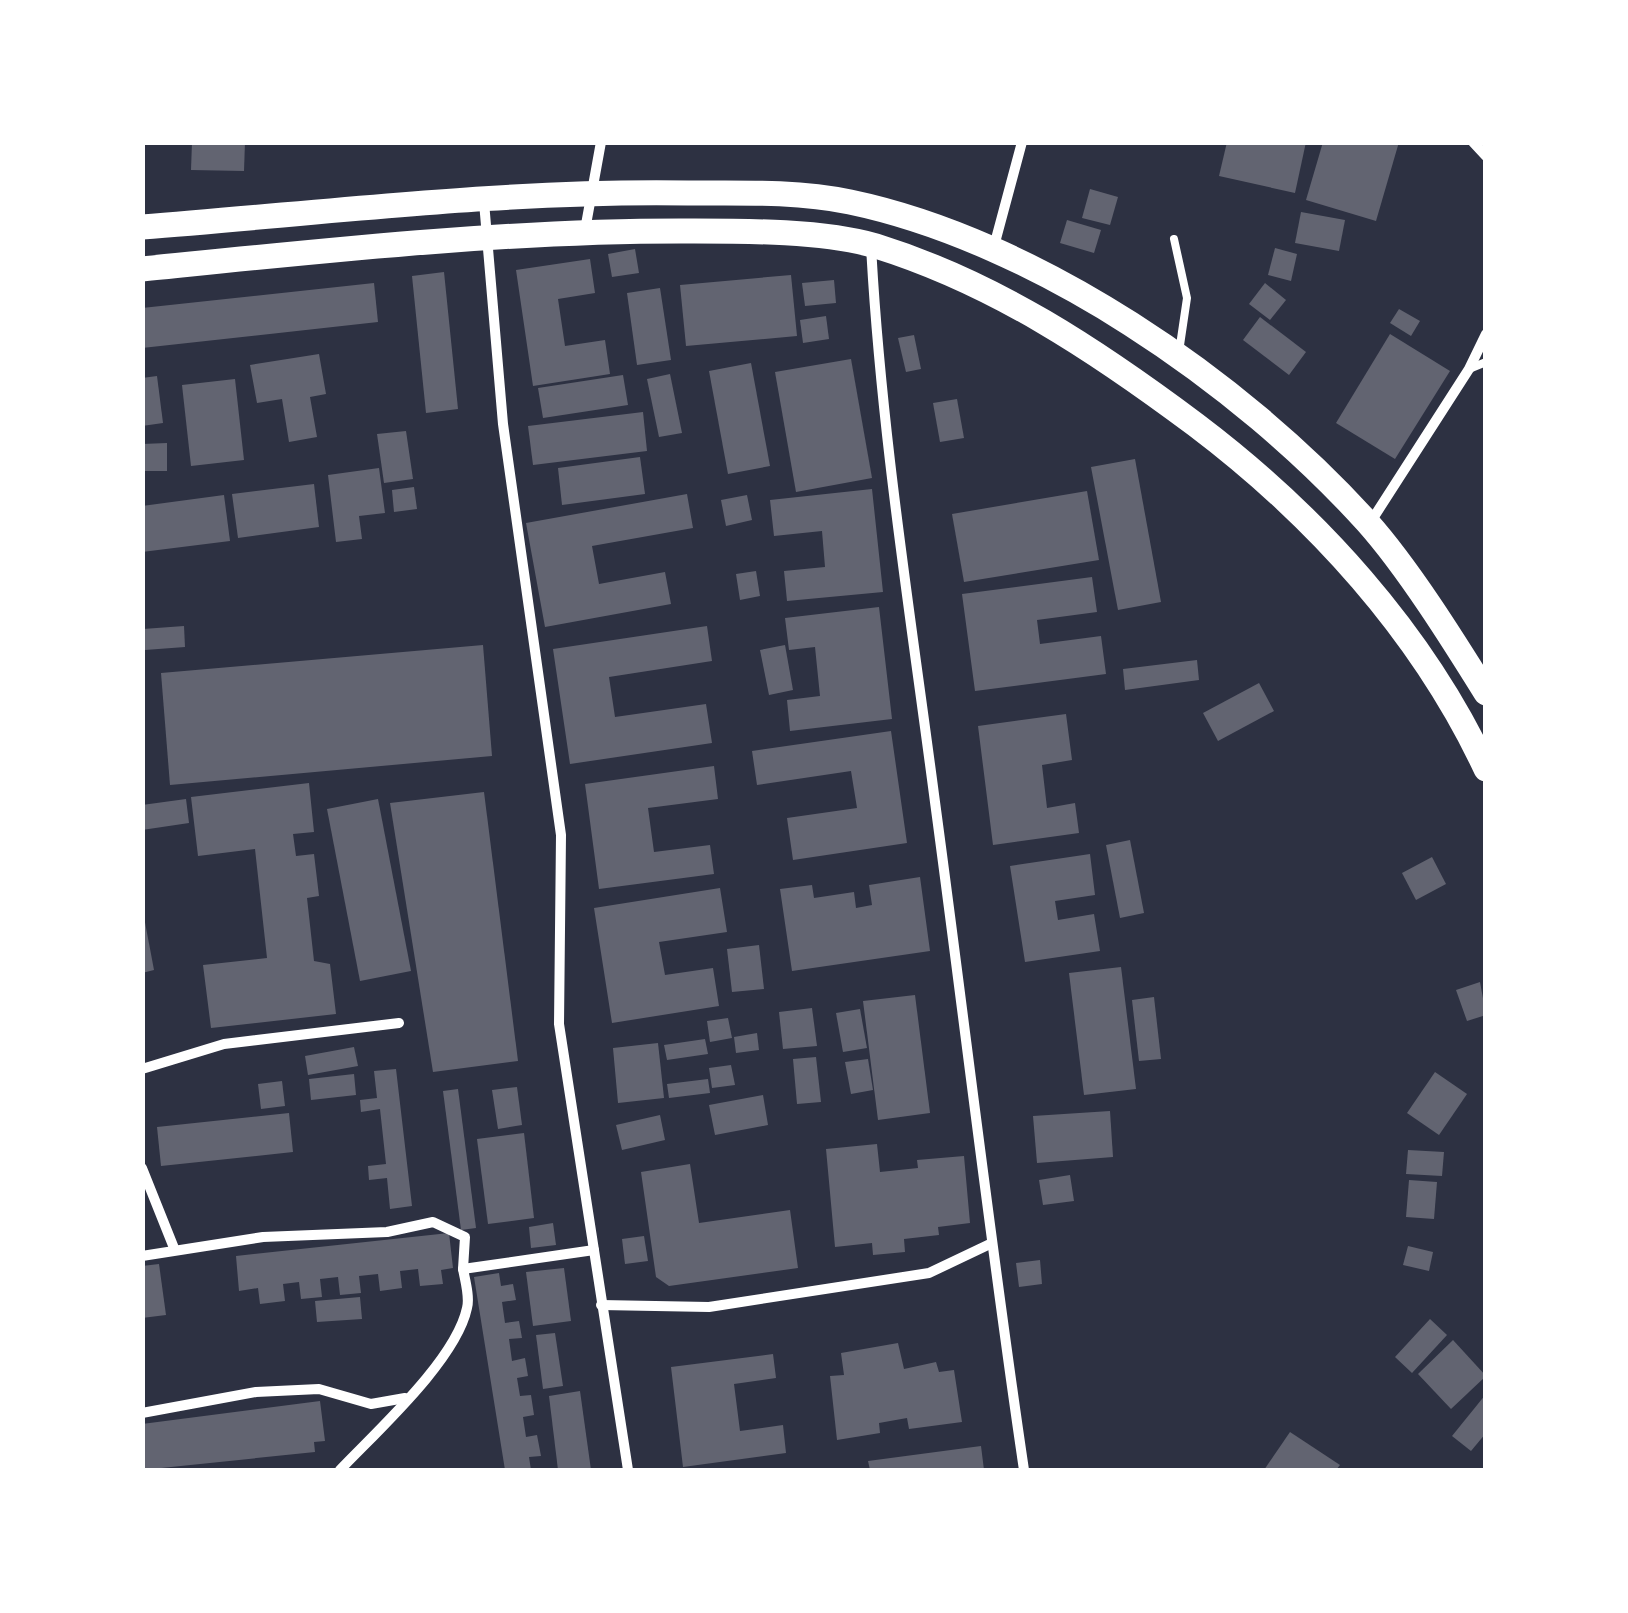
<svg xmlns="http://www.w3.org/2000/svg" width="1628" height="1613" font-family="Quicksand,sans-serif">
	<style>
		.building { fill: #626471 }
		.lines { fill: none; stroke-linecap: round; stroke-linejoin: round }
		.service { stroke: #fff; stroke-width: 8 }
		.minor { stroke: #fff; stroke-width: 10 }
		.primary { stroke: #fff; stroke-width: 25 }
	</style>
	<rect width="100%" height="100%" fill="#2d3142"/>
	<g class="building">
		<path d="M192 142H245L244 171 191 170Z"/>
		<path d="M1227 142H1306L1295 193 1219 176Z"/>
		<path d="M1323 142H1399L1376 221 1306 200Z"/>
		<path d="M1090 189 1118 197 1110 225 1082 218Z"/>
		<path d="M1301 212 1345 220 1339 251 1295 243Z"/>
		<path d="M1067 220 1101 230 1094 253 1060 243Z"/>
		<path d="M1275 248 1297 254 1291 281 1268 275Z"/>
		<path d="M635 249 639 273 612 277 608 254Z"/>
		<path d="M590 259 595 293 558 299 565 346 605 340 610 374 533 386 516 270Z"/>
		<path d="M444 272 458 409 426 413 412 276Z"/>
		<path d="M791 275 797 336 686 346 680 285Z"/>
		<path d="M834 280 836 303 805 306 802 283Z"/>
		<path d="M374 283 378 322 142 348V308Z"/>
		<path d="M1265 283 1286 300 1270 320 1249 304Z"/>
		<path d="M660 288 671 360 637 365 627 293Z"/>
		<path d="M1399 309 1420 321 1411 336 1390 323Z"/>
		<path d="M826 316 829 339 803 343 800 320Z"/>
		<path d="M1260 317 1306 352 1289 375 1243 340Z"/>
		<path d="M1390 334 1450 371 1395 459 1336 423Z"/>
		<path d="M914 335 921 369 906 372 898 338Z"/>
		<path d="M319 354 326 394 310 397 317 437 289 442 282 399 257 403 250 365Z"/>
		<path d="M851 359 872 478 796 492 775 372Z"/>
		<path d="M751 363 770 466 728 474 709 371Z"/>
		<path d="M670 374 682 433 659 437 647 379Z"/>
		<path d="M623 375 628 405 543 418 538 388Z"/>
		<path d="M157 376 163 423 142 426V378Z"/>
		<path d="M235 379 244 460 191 466 182 385Z"/>
		<path d="M957 399 964 438 940 442 933 403Z"/>
		<path d="M643 412 647 451 533 465 528 426Z"/>
		<path d="M406 431 413 479 384 483 377 434Z"/>
		<path d="M167 443V471H142V444Z"/>
		<path d="M640 457 645 494 562 505 558 468Z"/>
		<path d="M1135 459 1161 602 1118 610 1091 467Z"/>
		<path d="M379 468 385 513 359 516 362 539 336 542 328 475Z"/>
		<path d="M314 484 319 527 238 538 232 494Z"/>
		<path d="M414 487 417 509 394 512 392 490Z"/>
		<path d="M872 489 883 592 787 601 784 571 825 567 822 531 774 536 770 500Z"/>
		<path d="M1087 491 1099 560 964 582 952 514Z"/>
		<path d="M687 494 693 528 592 546 599 584 665 572 671 604 545 627 526 523Z"/>
		<path d="M224 495 230 541 142 552V506Z"/>
		<path d="M747 495 752 520 726 526 721 500Z"/>
		<path d="M756 571 760 596 740 600 736 574Z"/>
		<path d="M1092 577 1097 612 1037 620 1040 644 1101 636 1106 674 975 691 962 594Z"/>
		<path d="M879 607 892 719 790 731 787 700 820 696 815 647 789 650 785 618Z"/>
		<path d="M184 626 185 647 145 650 143 629Z"/>
		<path d="M707 626 712 661 609 677 615 717 706 704 712 743 570 764 553 649Z"/>
		<path d="M483 645 492 756 170 785 161 673Z"/>
		<path d="M785 645 793 690 769 695 760 650Z"/>
		<path d="M1197 660 1199 680 1125 690 1123 669Z"/>
		<path d="M1259 683 1274 711 1218 741 1203 713Z"/>
		<path d="M1066 714 1072 760 1042 765 1047 808 1075 803 1079 833 993 845 978 726Z"/>
		<path d="M891 731 907 843 793 860 787 818 857 808 851 771 757 785 752 751Z"/>
		<path d="M714 766 718 799 648 808 654 852 710 845 714 874 599 889 585 784Z"/>
		<path d="M309 783 314 832 293 834 296 856 314 854 319 896 307 898 314 961 330 964 336 1014 211 1028 203 965 267 958 255 849 198 856 191 797Z"/>
		<path d="M484 792 518 1061 433 1072 390 803Z"/>
		<path d="M186 799 189 823 142 830V805Z"/>
		<path d="M378 799 411 971 360 981 327 809Z"/>
		<path d="M1130 840 1144 913 1120 918 1106 845Z"/>
		<path d="M1090 854 1095 895 1055 901 1058 920 1094 914 1100 951 1025 962 1010 866Z"/>
		<path d="M1432 857 1446 884 1416 900 1402 873Z"/>
		<path d="M920 877 930 951 792 971 780 889 812 885 814 898 854 892 856 908 872 905 869 885Z"/>
		<path d="M720 888 727 932 659 942 665 975 713 968 719 1006 612 1023 594 908Z"/>
		<path d="M144 917 154 970 142 973V918Z"/>
		<path d="M759 945 764 989 732 992 727 949Z"/>
		<path d="M1121 967 1136 1089 1084 1095 1069 973Z"/>
		<path d="M1480 982 1486 1015 1467 1021 1456 990Z"/>
		<path d="M915 995 930 1113 878 1120 863 1001Z"/>
		<path d="M1154 997 1161 1059 1139 1061 1132 1000Z"/>
		<path d="M812 1008 817 1046 783 1049 779 1012Z"/>
		<path d="M860 1009 867 1048 843 1052 836 1013Z"/>
		<path d="M728 1018 732 1038 710 1042 707 1021Z"/>
		<path d="M757 1033 759 1050 736 1053 734 1037Z"/>
		<path d="M705 1039 708 1054 667 1060 664 1045Z"/>
		<path d="M658 1043 664 1098 618 1103 613 1048Z"/>
		<path d="M354 1047 358 1066 308 1075 305 1056Z"/>
		<path d="M816 1057 821 1102 797 1104 793 1059Z"/>
		<path d="M868 1059 873 1090 851 1094 845 1062Z"/>
		<path d="M731 1065 735 1085 712 1088 709 1068Z"/>
		<path d="M396 1069 412 1206 390 1209 387 1178 369 1180 368 1166 386 1164 380 1109 361 1112 360 1100 377 1098 374 1071Z"/>
		<path d="M1435 1072 1467 1094 1439 1135 1407 1113Z"/>
		<path d="M354 1074 356 1095 311 1100 309 1079Z"/>
		<path d="M708 1079 710 1093 669 1098 667 1084Z"/>
		<path d="M282 1081 285 1106 261 1109 258 1084Z"/>
		<path d="M517 1087 522 1125 498 1129 492 1090Z"/>
		<path d="M458 1089 476 1228 461 1230 443 1091Z"/>
		<path d="M763 1095 768 1125 715 1135 709 1105Z"/>
		<path d="M1110 1111 1113 1157 1037 1163 1033 1116Z"/>
		<path d="M289 1113 293 1152 161 1166 157 1127Z"/>
		<path d="M660 1115 665 1140 622 1150 616 1125Z"/>
		<path d="M524 1133 534 1218 488 1224 477 1139Z"/>
		<path d="M877 1144 880 1172 918 1168 917 1160 964 1156 970 1223 938 1227 939 1235 904 1239 905 1252 873 1255 872 1243 835 1247 826 1149Z"/>
		<path d="M1408 1150 1444 1152 1442 1176 1406 1174Z"/>
		<path d="M690 1164 699 1223 790 1210 798 1268 669 1286 656 1277 641 1172Z"/>
		<path d="M1070 1175 1074 1201 1043 1205 1039 1180Z"/>
		<path d="M1409 1180 1437 1182 1434 1219 1406 1217Z"/>
		<path d="M553 1223 556 1245 531 1248 529 1227Z"/>
		<path d="M449 1233 453 1268 441 1270 443 1284 420 1286 418 1269 400 1271 402 1288 380 1291 378 1274 359 1276 361 1293 340 1295 338 1277 320 1279 322 1297 301 1299 299 1282 283 1284 285 1301 260 1304 258 1288 239 1291 236 1256Z"/>
		<path d="M644 1236 648 1261 625 1264 622 1239Z"/>
		<path d="M1408 1246 1433 1252 1429 1271 1403 1265Z"/>
		<path d="M1040 1260 1042 1284 1019 1287 1016 1263Z"/>
		<path d="M159 1264 166 1315 142 1318V1266Z"/>
		<path d="M564 1268 571 1321 533 1326 526 1272Z"/>
		<path d="M499 1273 501 1286 513 1284 516 1300 502 1302 505 1323 519 1321 522 1338 509 1339 512 1361 525 1358 528 1376 517 1378 520 1396 531 1395 534 1415 523 1417 526 1437 537 1435 541 1456 529 1457 531 1470H505L474 1277Z"/>
		<path d="M360 1297 362 1319 317 1322 315 1301Z"/>
		<path d="M1430 1319 1447 1335 1412 1373 1395 1357Z"/>
		<path d="M555 1333 563 1386 543 1389 536 1335Z"/>
		<path d="M1453 1340 1486 1376 1451 1409 1418 1374Z"/>
		<path d="M898 1343 904 1369 936 1362 939 1372 954 1370 962 1422 909 1429 907 1418 879 1423 880 1433 837 1440 830 1376 844 1375 841 1353Z"/>
		<path d="M773 1354 776 1378 734 1384 740 1431 783 1425 786 1453 683 1467 671 1367Z"/>
		<path d="M580 1391 591 1470H558L549 1396Z"/>
		<path d="M1486 1394V1433L1471 1451 1452 1436Z"/>
		<path d="M320 1401 325 1441 314 1442 315 1452 142 1470V1424Z"/>
		<path d="M1290 1432 1340 1465 1336 1470H1264Z"/>
		<path d="M981 1446 984 1470H870L868 1461Z"/>
	</g>
	<g class="lines">
		<g class="service">
			<path d="M1174 239 1187 298 1179 352"/>
			<path d="M1469 369 1486 362"/>
		</g>
		<g class="minor">
			<path d="M1473 142 1486 156"/>
			<path d="M484 202 503 424 561 835 559 1024 628 1470"/>
			<path d="M585 230 601 142"/>
			<path d="M871 246C881 432 911 618 935 802 965 1025 991 1248 1024 1470"/>
			<path d="M993 250 1022 142"/>
			<path d="M1370 523 1469 369 1486 334"/>
			<path d="M142 1069 224 1044 399 1023"/>
			<path d="M142 1168 174 1248"/>
			<path d="M142 1256 263 1237 387 1232 433 1222 465 1237 463 1269"/>
			<path d="M601 1305 709 1307 929 1273 990 1244"/>
			<path d="M142 1413 256 1392 319 1389 371 1404 405 1398"/>
			<path d="M340 1470C377 1431 456 1360 467 1308 470 1297 465 1280 463 1269L594 1250"/>
		</g>
		<g class="primary">
			<path d="M142 227C324 213 506 190 688 193 741 193 797 191 850 202 1036 241 1241 382 1367 522 1408 568 1453 640 1486 693"/>
			<path d="M142 269C321 251 501 231 681 231 739 231 821 230 876 246 995 283 1097 351 1196 425 1315 515 1422 632 1486 769"/>
		</g>
	</g>
	<rect width="1628" height="1613" fill="none" stroke="#ffffff" stroke-width="290"/>
</svg>
